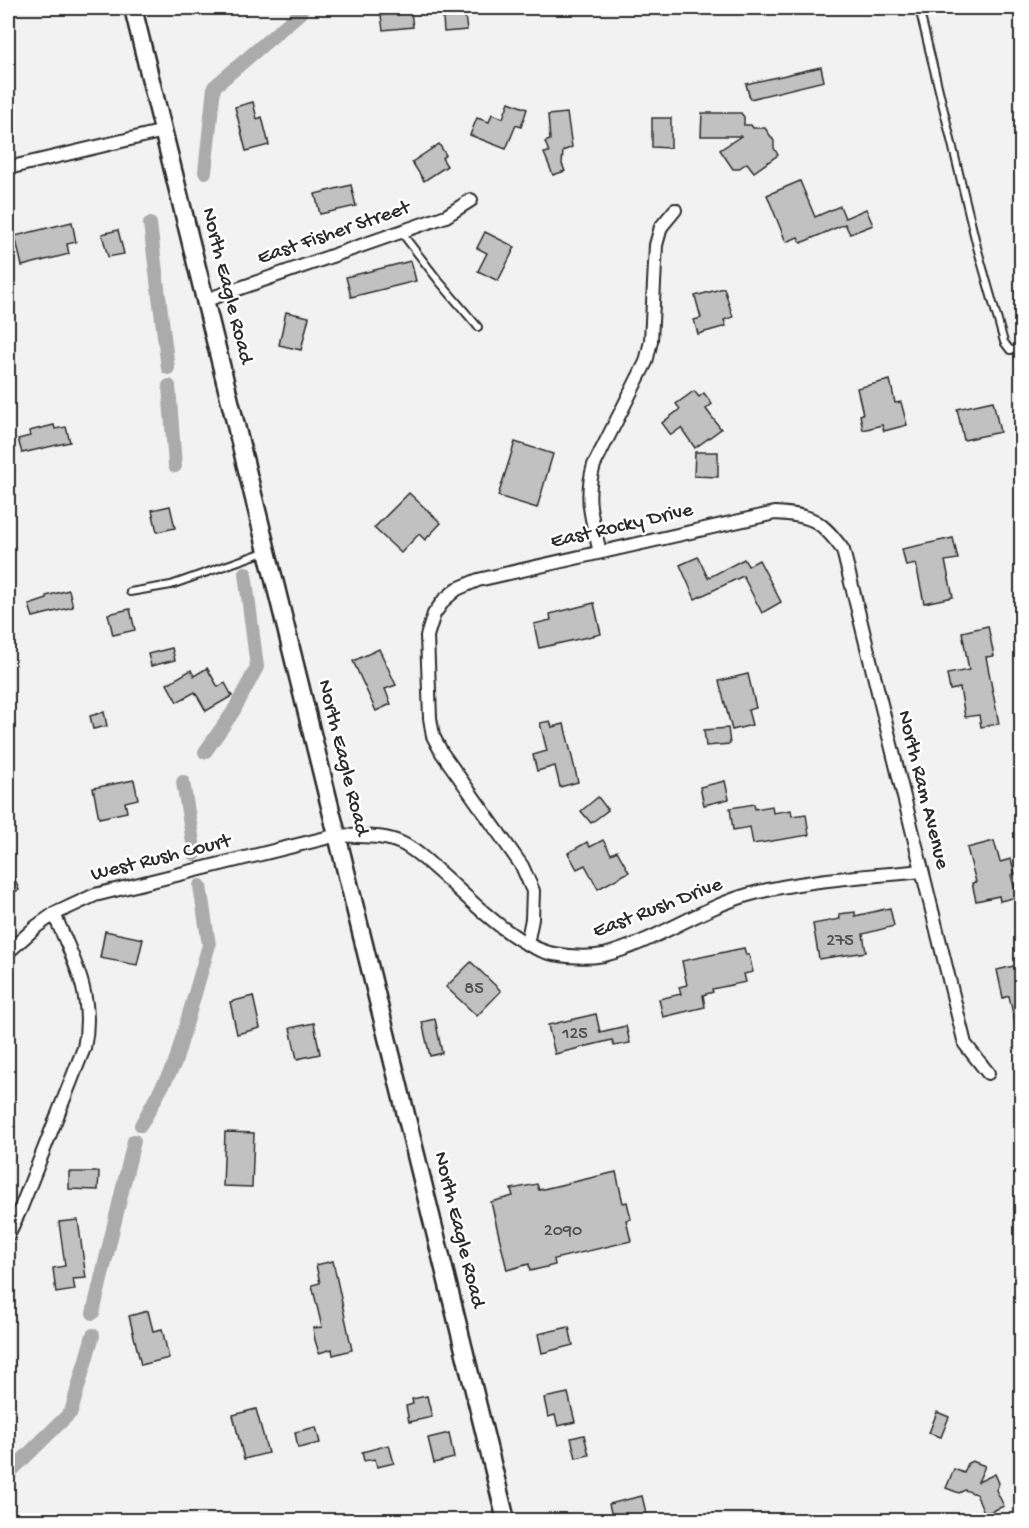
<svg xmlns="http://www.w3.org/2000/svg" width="1029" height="1528" font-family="'Gochi Hand',sans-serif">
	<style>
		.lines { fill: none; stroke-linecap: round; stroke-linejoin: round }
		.canal { stroke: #ababab; stroke-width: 14 }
		.building { fill: #c1c1c1; stroke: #2b2b2b; stroke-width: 1.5 }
		.lane-casing { stroke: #2b2b2b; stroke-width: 10 }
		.street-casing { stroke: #2b2b2b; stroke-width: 16 }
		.secondary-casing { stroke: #2b2b2b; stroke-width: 21 }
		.lane { stroke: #fff; stroke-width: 6 }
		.street { stroke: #fff; stroke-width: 12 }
		.secondary { stroke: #fff; stroke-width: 16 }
		.labels { text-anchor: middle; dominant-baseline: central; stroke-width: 5; stroke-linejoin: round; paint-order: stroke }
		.number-label { font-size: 18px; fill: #505050 }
		.street-label { font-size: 21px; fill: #2b2b2b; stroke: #fff }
	</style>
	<rect width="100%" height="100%" fill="#f2f2f2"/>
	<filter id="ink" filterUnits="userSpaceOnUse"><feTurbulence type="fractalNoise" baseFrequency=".0167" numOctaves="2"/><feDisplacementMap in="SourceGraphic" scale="12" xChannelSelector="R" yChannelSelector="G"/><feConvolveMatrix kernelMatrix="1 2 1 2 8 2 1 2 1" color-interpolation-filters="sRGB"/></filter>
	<g filter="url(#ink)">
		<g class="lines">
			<g class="canal">
				<path d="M205 172 214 87 300 13 302 8"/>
				<path d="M150 224 168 368"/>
				<path d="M169 386 175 466"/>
				<path d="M205 752 233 712 257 667 245 573"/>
				<path d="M183 782 195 854"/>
				<path d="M141 1125 175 1063 209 945 200 886"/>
				<path d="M93 1313 134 1141"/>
				<path d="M8 1474 71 1412 93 1335"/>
			</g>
		</g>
		<g class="building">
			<path d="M411 12 413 27 383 30 381 15Z"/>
			<path d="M465 16 467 30 444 32 443 18Z"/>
			<path d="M821 67 824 81 750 99 746 84Z"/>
			<path d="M253 102 257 119 262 117 269 145 246 151 235 107Z"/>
			<path d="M509 102 527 109 521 127 516 125 506 149 470 135 477 118 489 122 492 114 503 118Z"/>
			<path d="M567 113 572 147 563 151 562 164 565 171 553 175 544 153 549 152 545 142 550 140 548 115Z"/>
			<path d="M702 113H741L744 117V125H751L753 128H765L774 141V148L778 155 754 172 747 163 738 169H733L720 150 741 136H701Z"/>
			<path d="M652 118H671V148L652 147Z"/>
			<path d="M439 144 446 155 442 158 447 166 424 181 412 162Z"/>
			<path d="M800 181 815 217 840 206 845 218 866 209 873 225 850 234 845 224 801 243 798 237 786 242 767 195Z"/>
			<path d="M351 185 356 206 320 214 315 194Z"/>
			<path d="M72 222 76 242 67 244 69 254 22 266 15 236Z"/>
			<path d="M118 230 124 254 108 257 102 234Z"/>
			<path d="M485 232 515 247 498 281 478 271 487 253 477 248Z"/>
			<path d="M411 261 416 281 351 297 346 277Z"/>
			<path d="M724 288 733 317 724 320 726 326 698 334 694 320 701 318 695 296Z"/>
			<path d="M286 312 309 317 301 350 279 345Z"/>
			<path d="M890 380 895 403 901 402 907 425 884 431 882 425 863 430 860 415 863 414 857 388Z"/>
			<path d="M694 391 699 397 704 393 712 404 706 409 721 429 695 448 681 428 671 435 662 423 680 409 676 404Z"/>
			<path d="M993 401 1000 432 964 440 957 409Z"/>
			<path d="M54 425 55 429 66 427 70 442 22 453 18 439 30 436 29 431Z"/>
			<path d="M515 442 553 454 537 508 498 496Z"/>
			<path d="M695 452H718V477L694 476Z"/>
			<path d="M409 493 441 523 425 540 419 534 401 553 374 528Z"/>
			<path d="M170 506 175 528 157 532 152 510Z"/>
			<path d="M953 538 958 559 945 561 953 597 924 603 916 564 906 566 902 549Z"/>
			<path d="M698 557 708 578 744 559 748 566 759 560 781 602 762 613 743 576 695 599 680 565Z"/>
			<path d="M69 590 73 607 33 617 29 605 47 599 46 596Z"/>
			<path d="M594 603 601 634 539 648 534 624 551 620 550 614Z"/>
			<path d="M130 609 135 630 113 635 108 614Z"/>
			<path d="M988 626 994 656 986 657 999 724 981 727 979 715 965 717 960 688 950 690 947 674 969 670 962 632Z"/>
			<path d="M172 648 175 660 151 666 148 654Z"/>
			<path d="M379 649 396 685 385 689 391 704 376 711 353 661Z"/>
			<path d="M207 668 218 687 225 683 232 696 206 711 195 692 177 702 167 684 191 670 194 676Z"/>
			<path d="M748 674 756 708 748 710 752 725 732 730 719 681Z"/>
			<path d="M104 712 107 726 93 729 90 716Z"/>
			<path d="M550 721 552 727 564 724 578 782 560 787 555 766 537 771 533 755 547 751 540 723Z"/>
			<path d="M728 728 730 744 706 746 704 730Z"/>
			<path d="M134 780 138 799 125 802 127 812 99 818 93 788Z"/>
			<path d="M725 781 729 799 704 805 700 787Z"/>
			<path d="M598 797 608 810 591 823 581 811Z"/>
			<path d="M754 804 755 809 772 806 773 813 791 810 792 816 806 814 809 835 753 844 750 827 733 830 730 808Z"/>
			<path d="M603 840 611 854 617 851 629 872 598 889 585 865 577 869 568 853 587 842 590 847Z"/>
			<path d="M994 841 1000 862 1011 859 1015 874 1011 875 1017 897 1000 901 999 896 976 901 972 883 976 882 967 848Z"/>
			<path d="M8 862 19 890 8 894Z"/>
			<path d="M890 908 894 926 863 934 866 952 819 959 813 924 840 919 839 914 855 912V916Z"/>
			<path d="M105 931 143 939 137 965 100 958Z"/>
			<path d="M744 948 746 955H749L753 972 744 974 746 982 712 989 713 992 703 995 705 1007 663 1017 659 999 681 994 679 987 687 985 682 961Z"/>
			<path d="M471 962 501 991 477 1016 446 987Z"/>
			<path d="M1022 964V1031L1017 1032 1009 996 1003 998 997 970Z"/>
			<path d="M253 996 260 1028 237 1034 230 1002Z"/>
			<path d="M596 1014 600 1032 626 1026 630 1043 614 1046 612 1040 555 1054 548 1025Z"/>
			<path d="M435 1019 442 1053 430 1056 422 1022Z"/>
			<path d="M314 1023 320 1054 297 1059 290 1028Z"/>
			<path d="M225 1132 254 1133 252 1187 223 1186Z"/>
			<path d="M69 1172H99L98 1190 69 1189Z"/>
			<path d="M616 1172 623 1203 627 1202 631 1219 626 1220 631 1241 554 1259 555 1265 530 1271 529 1264 507 1270 491 1202 513 1196 511 1189 537 1184 539 1190Z"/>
			<path d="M78 1220 86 1278 73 1279 75 1290 56 1293 53 1268 65 1266 59 1222Z"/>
			<path d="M333 1261 352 1350 333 1355 332 1349 319 1353 315 1340 313 1328 322 1327 312 1285 320 1283 316 1265Z"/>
			<path d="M148 1311 153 1331 162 1329 169 1358 141 1365 129 1316Z"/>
			<path d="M569 1327 573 1345 542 1353 538 1334Z"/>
			<path d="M568 1393 575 1422 558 1426 555 1415 548 1417 544 1398Z"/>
			<path d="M427 1396 432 1417 409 1422 406 1406 413 1404 412 1399Z"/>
			<path d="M256 1409 268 1453 244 1459 233 1415Z"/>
			<path d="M937 1412 949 1417 941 1437 929 1433Z"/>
			<path d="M316 1427 320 1443 298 1448 295 1432Z"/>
			<path d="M449 1433 454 1458 434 1463 428 1438Z"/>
			<path d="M584 1435 589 1455 576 1458 571 1438Z"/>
			<path d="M389 1445 394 1463 377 1467 375 1459 364 1461 362 1452Z"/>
			<path d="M972 1461 985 1466 978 1482 995 1474 999 1483 996 1490 1004 1506 985 1514 976 1494 965 1490 959 1493 946 1488 954 1469 964 1473 968 1463Z"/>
			<path d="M642 1496 648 1521H613L609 1504Z"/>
		</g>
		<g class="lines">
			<g class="lane-casing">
				<g id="lane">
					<path d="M919 8 977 247 1004 342 1010 350 1022 349"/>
					<path d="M401 232 438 280 478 327"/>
					<path d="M130 592 171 585 264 552"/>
				</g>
			</g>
			<g class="street-casing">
				<g id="street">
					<path d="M8 168 164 131"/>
					<path d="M206 300 446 216 471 200"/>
					<path d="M600 552C592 519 584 499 594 465L646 362 651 341 656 245 661 227 675 210"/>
					<path d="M527 944 532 919 533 891 522 866 442 753 433 736 430 718 427 636 434 614 444 600 457 589 478 580 775 513C812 515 821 520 843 550L965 1044 988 1073"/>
					<path d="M8 952 37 926 54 914 95 895 338 835C358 837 382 834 401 843 414 849 426 860 437 870 467 896 514 947 554 954 570 957 587 958 604 955 655 942 700 908 751 894 806 879 865 877 922 871"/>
					<path d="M8 1235 20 1210 84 1048C95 997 74 960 54 914"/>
				</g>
			</g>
			<g class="secondary-casing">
				<path id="secondary" d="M133 8 506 1520"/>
			</g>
			<use href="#lane" class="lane"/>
			<use href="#street" class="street"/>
			<use href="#secondary" class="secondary"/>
		</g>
	</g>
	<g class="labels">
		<g class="number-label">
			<text x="840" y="941">275</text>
			<text x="474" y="989">85</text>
			<text x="575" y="1034">125</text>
			<text x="563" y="1231">2090</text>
		</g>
		<g class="street-label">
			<text transform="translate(334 234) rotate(-19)">East Fisher Street</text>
			<text transform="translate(226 286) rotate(76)">North Eagle Road</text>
			<text transform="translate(622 527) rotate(-13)">East Rocky Drive</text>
			<text transform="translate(342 758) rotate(76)">North Eagle Road</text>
			<text transform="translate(922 790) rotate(76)">North Ram Avenue</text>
			<text transform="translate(161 859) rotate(-14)">West Rush Court</text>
			<text transform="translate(658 909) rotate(-21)">East Rush Drive</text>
			<text transform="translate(458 1230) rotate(76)">North Eagle Road</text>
		</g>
	</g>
	<rect width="1029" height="1528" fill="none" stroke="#fff" stroke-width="30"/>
	<rect x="15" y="15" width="999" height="1498" fill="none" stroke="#2b2b2b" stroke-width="2" filter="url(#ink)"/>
</svg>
